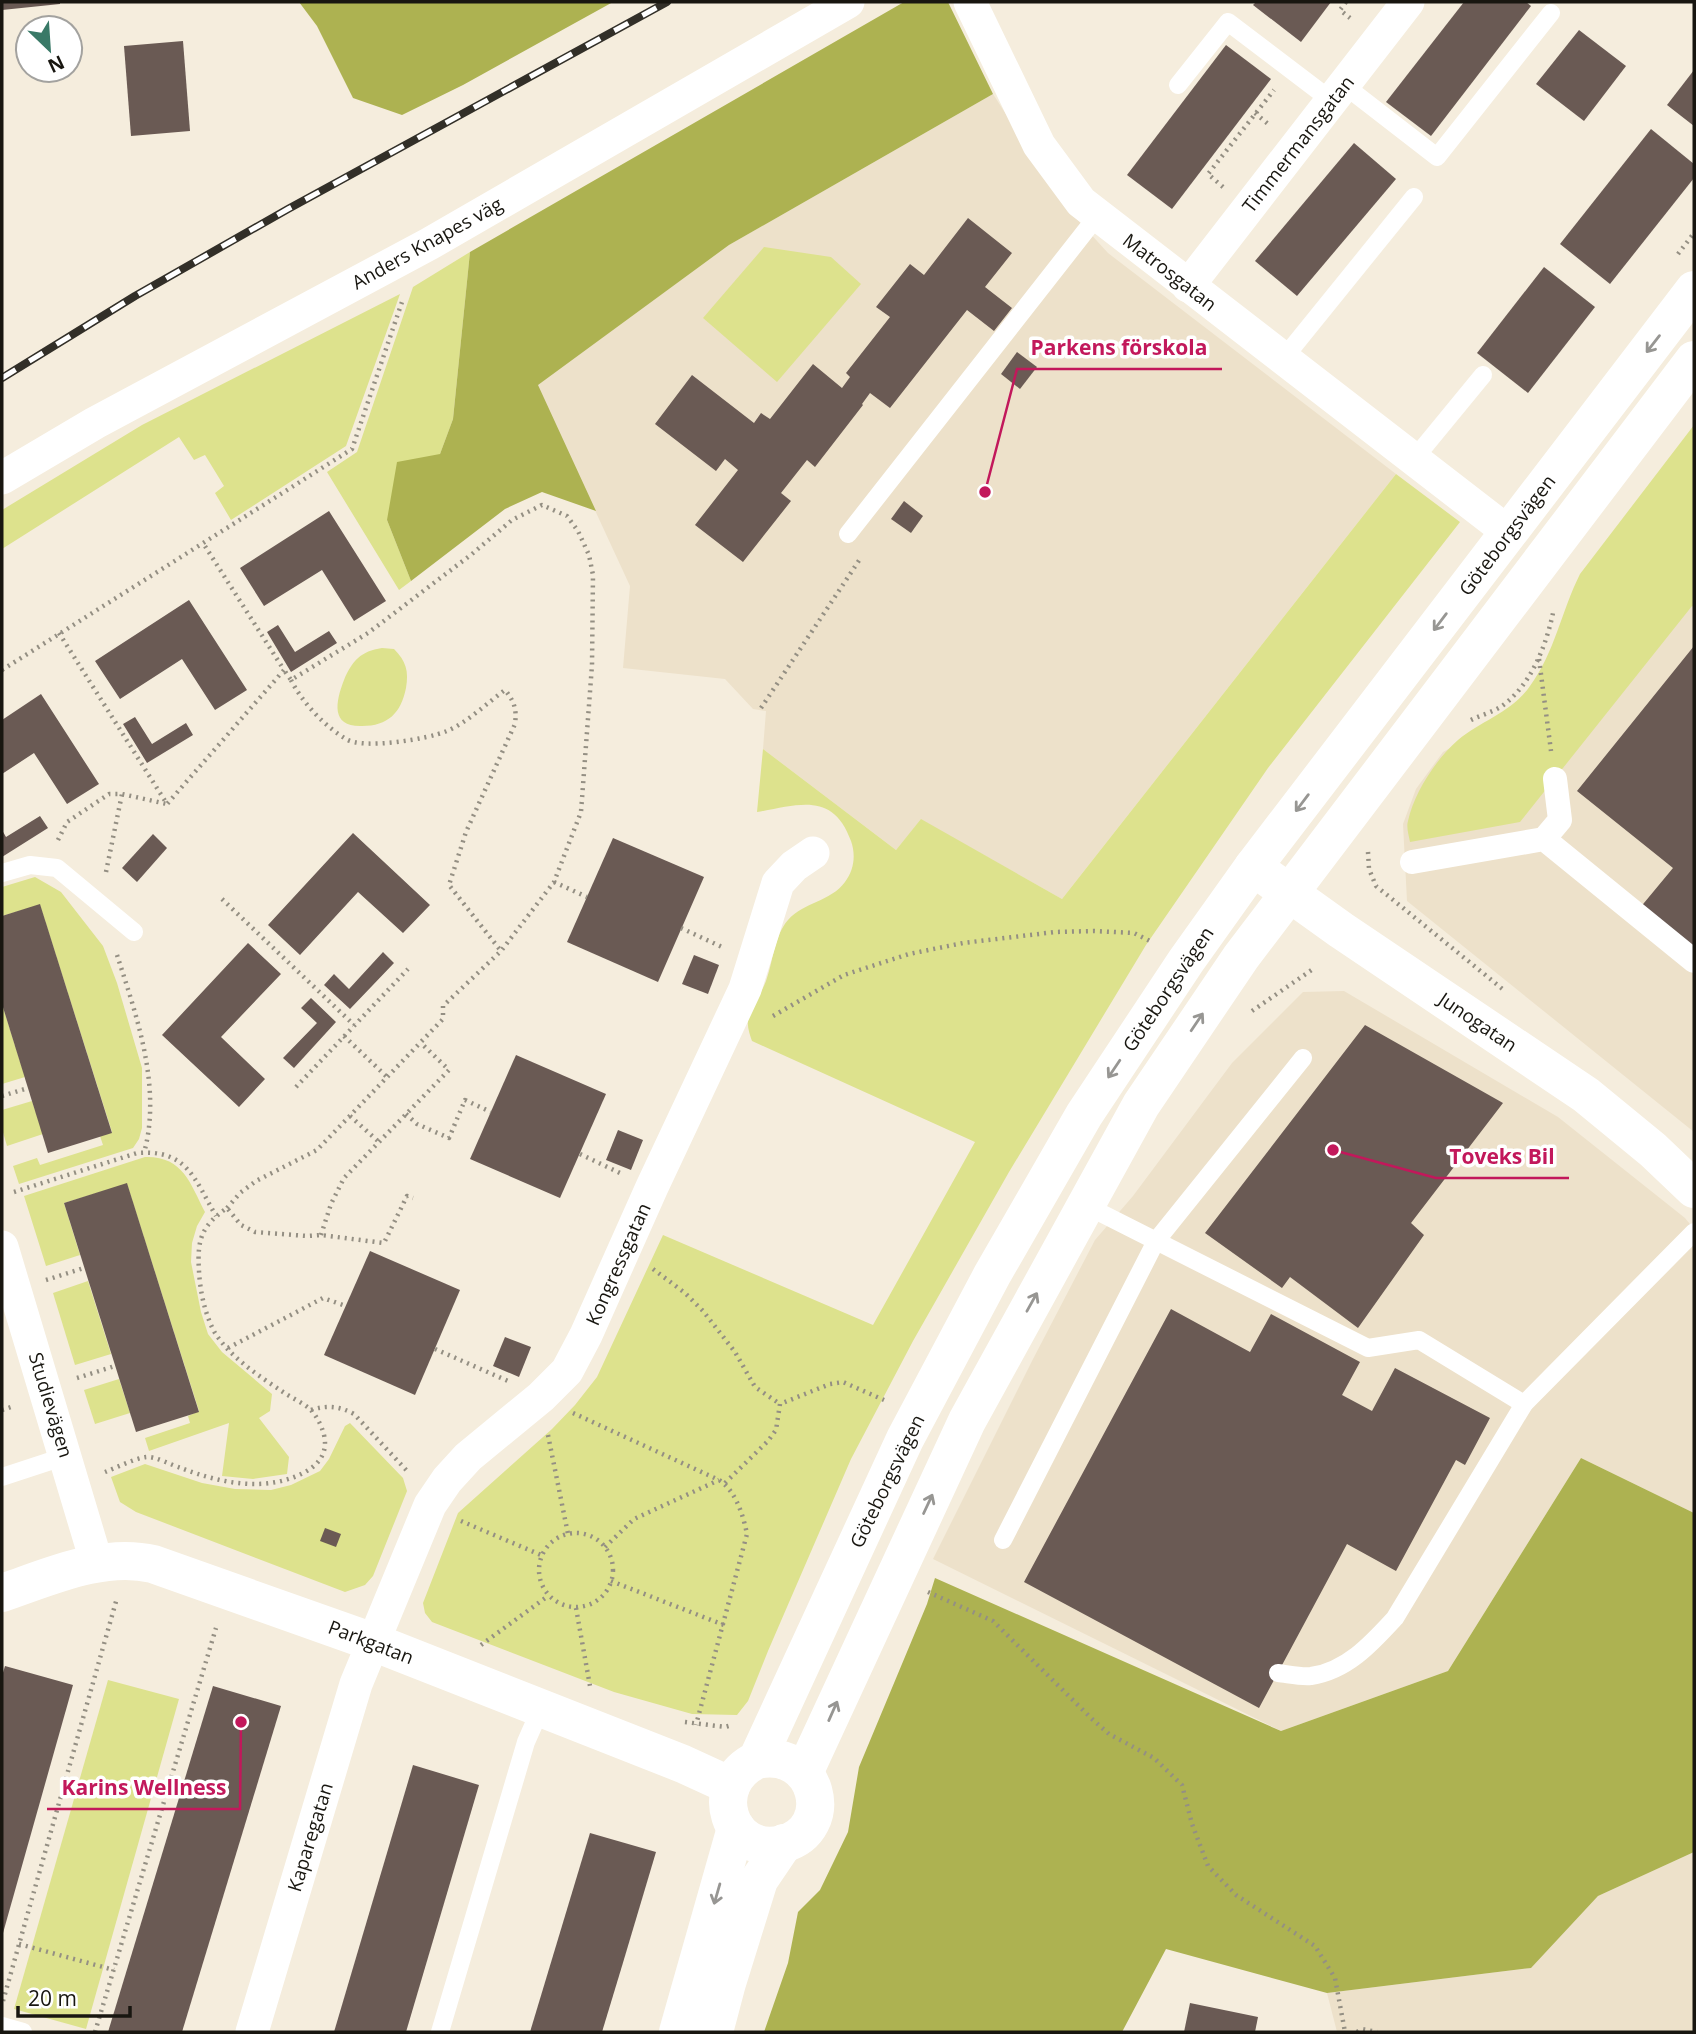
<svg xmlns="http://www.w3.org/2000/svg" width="1696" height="2034" font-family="'Open Sans',sans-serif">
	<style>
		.built { fill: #ede1ca }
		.green { fill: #dde28d }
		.forest { fill: #adb251 }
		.building { fill: #6a5a54 }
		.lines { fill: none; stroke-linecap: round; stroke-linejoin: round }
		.path { stroke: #948f83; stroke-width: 4.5; stroke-dasharray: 2 5; stroke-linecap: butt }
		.service { stroke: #fff; stroke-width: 18 }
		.pedestrian { stroke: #fff; stroke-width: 24 }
		.minor { stroke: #fff; stroke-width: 33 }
		.tertiary { stroke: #fff; stroke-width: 38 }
		.secondary { stroke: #fff; stroke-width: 38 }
		.rail-casing { stroke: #322f28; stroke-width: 8 }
		.rail { stroke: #fff; stroke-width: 5; stroke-dasharray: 16; stroke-linecap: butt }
		.oneway { stroke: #979693 }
		.labels { text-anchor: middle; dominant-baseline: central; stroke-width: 7; stroke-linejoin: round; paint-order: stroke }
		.street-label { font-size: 19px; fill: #181610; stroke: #fff }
		.leader { fill: none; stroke: #c2185b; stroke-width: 2.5 }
		.callout-dot { fill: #c2185b; stroke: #fff; stroke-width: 2.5 }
		.callout-label { font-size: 21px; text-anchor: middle; font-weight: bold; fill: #c2185b; stroke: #fff; stroke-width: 7; stroke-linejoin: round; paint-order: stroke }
	</style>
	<rect width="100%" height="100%" fill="#f5eddd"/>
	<g class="built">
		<path d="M993 94 1065 206 1108 253 1396 474 1062 899 921 820 896 850 763 749 766 711 753 709 725 679 623 668 630 586 537 385 729 245Z"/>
		<path d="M1694 444V1132L1407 901 1403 824 1416 789 1443 752 1510 715 1541 681Z"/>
		<path d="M1344 991 1558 1117 1685 1218 1694 1229V1513L1581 1458 1448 1671 1281 1731 933 1559 1032 1361 1095 1240 1133 1196 1232 1063 1303 992Z"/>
		<path d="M1694 1852V2032H1337L1327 1993 1530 1968 1598 1896Z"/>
	</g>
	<g class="green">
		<path d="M764 247 831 257 861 284 777 382 703 318Z"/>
		<path d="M470 252 453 419 440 454 387 520 411 581 399 590 327 472 357 452 413 287Z"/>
		<path d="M400 294 346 446 231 520 215 493 224 486 205 455 194 460 179 437 2 549V510L142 425Z"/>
		<path d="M1694 425V607L1692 606 1520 822 1410 842C1409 836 1406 827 1408 821 1414 793 1436 759 1458 740 1481 721 1512 712 1530 686 1555 652 1561 612 1580 574Z"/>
		<path d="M1396 474 1460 522 1268 768 1146 945 1009 1172 913 1341 851 1459 768 1651 748 1701 737 1715 692 1714 614 1692 432 1622 425 1613 423 1603 458 1513 552 1429 575 1405 597 1377 663 1235 873 1325 975 1142 752 1041C750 1035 747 1027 748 1020 752 1007 761 994 766 981 773 962 774 936 788 920 804 902 830 902 845 882 854 870 856 855 851 841 833 791 799 805 757 812L763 749 896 850 921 819 1062 899Z"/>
		<path d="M382 648 394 649C406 661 409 671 406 688 401 713 388 726 362 726 331 727 335 703 344 680 352 661 361 651 382 648Z"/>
		<path d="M35 877 61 892 103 946 117 983 142 1068V1128L139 1139 133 1148 19 1184 13 1166 37 1158 40 1165 103 1145 100 1136 112 1132 40 905 2 916V887Z"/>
		<path d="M2 1004 25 1077 2 1084Z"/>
		<path d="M32 1101 43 1134 7 1146 2 1129V1110Z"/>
		<path d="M145 1157C183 1156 190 1183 205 1212L197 1226 192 1243 191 1262 201 1312 208 1334 222 1352 272 1394 270 1411 259 1418 289 1457 287 1474 253 1479 222 1476 229 1423 149 1451 145 1438 190 1423 188 1416 199 1411 127 1184 64 1203 80 1255 46 1266 24 1196Z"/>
		<path d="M88 1281 111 1354 75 1365 53 1293Z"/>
		<path d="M119 1379 130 1413 95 1424 84 1390Z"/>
		<path d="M350 1423 403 1478 407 1491 373 1576 365 1585 345 1592 136 1512 120 1502 111 1477 145 1464 202 1483 235 1489 271 1490 291 1485 320 1471 329 1459 345 1426Z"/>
		<path d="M108 1680 179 1699 86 2029 14 2009Z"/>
	</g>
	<g class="forest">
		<path d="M299 2H613L463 85 402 115 353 98 317 26Z"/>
		<path d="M904 2H948L993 94 729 245 538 385 596 511 542 492 505 509 411 581 387 520 397 462 440 454 453 419 470 252Z"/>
		<path d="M1581 1458 1694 1513V1852L1598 1896 1531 1968 1327 1993 1166 1949 1122 2032H764L788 1963 798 1912 820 1890 848 1832 859 1767 927 1604 935 1578 1281 1731 1448 1671Z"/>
	</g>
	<g class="building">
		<path d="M2 2H60V4L2 10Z"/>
		<path d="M1256 2H1331L1301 42 1253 5Z"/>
		<path d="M1464 2H1526L1531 6 1431 136 1386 102Z"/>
		<path d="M1579 30 1626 66 1584 121 1536 84Z"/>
		<path d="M183 41 190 131 131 136 124 46Z"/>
		<path d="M1226 45 1271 79 1172 209 1127 175Z"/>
		<path d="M1694 70V126L1667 105Z"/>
		<path d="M1651 129 1694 164V178L1610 284 1560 244Z"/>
		<path d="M1354 143 1396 179 1297 296 1255 261Z"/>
		<path d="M968 218 1012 253 985 287 1012 308 994 331 967 310 890 408 870 393 862 404 863 405 815 467 807 460 781 493 791 501 743 562 695 525 738 470 725 459 716 471 655 424 692 375 754 423 761 413 770 419 813 364 842 388 850 377 846 373 890 317 876 307 910 264 924 275Z"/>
		<path d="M1544 267 1595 307 1528 393 1477 353Z"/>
		<path d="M1017 352 1037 367 1020 389 1001 374Z"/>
		<path d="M904 501 923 516 911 533 891 519Z"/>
		<path d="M329 511 386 601 354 621 322 570 264 606 240 568Z"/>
		<path d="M189 600 247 690 215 710 182 659 120 699 95 661Z"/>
		<path d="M278 625 295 652 329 631 337 643 291 672 267 632Z"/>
		<path d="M1694 646V954L1639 909 1673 868 1577 791Z"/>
		<path d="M41 694 99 784 67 804 34 753 2 774V720Z"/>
		<path d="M135 717 152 744 186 723 193 735 147 763 123 724Z"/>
		<path d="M40 816 48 828 2 857V830L6 837Z"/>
		<path d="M353 833 430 905 403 933 358 892 300 955 268 925Z"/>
		<path d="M153 834 167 848 137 882 122 868Z"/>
		<path d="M613 838 704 877 658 982 567 942Z"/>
		<path d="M40 904 112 1133 48 1153 2 1004V916Z"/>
		<path d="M248 943 281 974 221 1037 265 1079 239 1107 162 1035Z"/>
		<path d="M383 952 394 963 350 1009 324 985 334 974 349 989Z"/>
		<path d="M694 955 719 965 708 994 682 984Z"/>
		<path d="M311 998 336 1022 294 1068 283 1058 317 1023 301 1008Z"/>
		<path d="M1365 1025 1503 1103 1411 1223 1424 1235 1358 1328 1290 1277 1282 1288 1205 1233Z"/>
		<path d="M516 1055 606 1094 560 1198 470 1159Z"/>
		<path d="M618 1130 643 1140 631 1170 606 1160Z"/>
		<path d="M127 1183 199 1412 136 1432 64 1203Z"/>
		<path d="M370 1251 460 1290 415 1395 324 1355Z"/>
		<path d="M1171 1309 1250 1352 1271 1314 1360 1362 1342 1395 1372 1411 1395 1368 1490 1418 1465 1465 1456 1460 1396 1571 1347 1544 1259 1708 1024 1582Z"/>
		<path d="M505 1337 531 1347 519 1377 493 1366Z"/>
		<path d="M325 1528 341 1534 336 1547 320 1541Z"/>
		<path d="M5 1666 73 1685 3 1933 2 1676Z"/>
		<path d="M213 1686 281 1706 182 2032H108Z"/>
		<path d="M413 1765 479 1785 406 2032H334Z"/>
		<path d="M590 1833 656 1852 622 1966 602 2032H530Z"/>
		<path d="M1190 2003 1258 2017 1255 2032H1184Z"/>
	</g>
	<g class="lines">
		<g class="path">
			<path d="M1346 2 1340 10 1350 18"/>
			<path d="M1255 113 1268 124"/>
			<path d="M1223 187 1208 174 1274 90"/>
			<path d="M1678 254 1694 233"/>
			<path d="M59 633 167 804 284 670 203 543"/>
			<path d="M1539 659 1551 751"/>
			<path d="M2 670 352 449 403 299"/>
			<path d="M291 680C302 702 324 726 346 739 363 750 428 739 447 731 468 722 487 703 505 690 514 701 517 709 515 724L466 832 449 885 501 951"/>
			<path d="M761 708 860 559"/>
			<path d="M1471 720C1481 715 1493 712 1502 706 1531 685 1546 646 1553 613"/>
			<path d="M58 840 67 822 109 794H122L167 804"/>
			<path d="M1368 852 1369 869 1376 886 1505 991"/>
			<path d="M106 872 122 794"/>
			<path d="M554 882 587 897"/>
			<path d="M222 899 354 1025"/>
			<path d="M681 928 722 947"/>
			<path d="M117 955C137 1017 162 1088 144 1153"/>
			<path d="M1252 1011 1313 969"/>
			<path d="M773 1016 844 975 909 954 963 943 1055 932 1094 931 1134 933 1152 942"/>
			<path d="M344 1036 387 1077"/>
			<path d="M296 1087 408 969"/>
			<path d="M2 1096 28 1088"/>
			<path d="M406 1114 417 1124 449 1138 465 1100 491 1112"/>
			<path d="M350 1116 379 1142"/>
			<path d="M580 1154 620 1173"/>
			<path d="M14 1192 137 1153C187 1149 194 1178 216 1216"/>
			<path d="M227 1208 240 1193 256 1181 317 1150 443 1019V1006L501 951 554 882 581 812 592 665 593 575 589 555 578 531 567 516 542 505 512 520 472 554 368 633 291 680 284 670"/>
			<path d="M321 1235 331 1204 344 1178 449 1070 421 1043"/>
			<path d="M653 1269 685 1293 703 1311 735 1352 755 1387 780 1404"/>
			<path d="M46 1280 84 1268"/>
			<path d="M228 1348 323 1298 346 1306"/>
			<path d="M435 1349 508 1381"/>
			<path d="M77 1378 115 1366"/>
			<path d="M2 1410 14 1406"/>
			<path d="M311 1410C327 1405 339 1406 354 1414L409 1473"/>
			<path d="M573 1413 719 1480C736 1491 743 1515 747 1534L696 1725"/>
			<path d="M548 1435 568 1534"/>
			<path d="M105 1472C118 1467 133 1459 146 1457 155 1456 171 1465 181 1468 220 1483 266 1493 305 1472 316 1466 325 1457 325 1443 325 1432 318 1417 310 1409 303 1403 292 1398 283 1392 259 1376 231 1358 215 1333 205 1315 200 1291 199 1271 197 1240 201 1226 227 1208L241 1225 255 1232 307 1236 321 1235 384 1243 407 1196 413 1198"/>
			<path d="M725 1483 768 1441 776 1430 780 1404 830 1384 843 1382 884 1400"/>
			<path d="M461 1521 541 1555"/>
			<circle cx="576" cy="1570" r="37"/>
			<path d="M605 1547 634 1519 719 1480"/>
			<path d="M611 1581 724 1625"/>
			<path d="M928 1592 993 1621 1092 1719 1109 1734 1154 1758 1182 1785 1192 1824 1208 1866 1236 1895 1315 1946 1335 1978 1345 2032"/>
			<path d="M576 1608 590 1686"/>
			<path d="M481 1645 548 1596"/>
			<path d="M685 1722 725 1727 732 1725"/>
			<path d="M19 1944 114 1970"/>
			<path d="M3 2001 117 1598"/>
			<path d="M95 2032 216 1628"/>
			<path d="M1357 2032 1362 2029 1377 2032"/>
		</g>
		<g class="service">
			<path d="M1178 85 1228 22 1332 101"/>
			<path d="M1344 85 1437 157 1551 13"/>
			<path d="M1283 359 1414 197"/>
			<path d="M1414 459 1483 375"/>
			<path d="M848 534 1098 215"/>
			<path d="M2 873 30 865 57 868 134 932"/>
			<path d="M1085 1205 1368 1348 1419 1340 1524 1404"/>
			<path d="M2 1477 66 1456"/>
			<path d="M1003 1540 1156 1241 1303 1058"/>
			<path d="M1278 1673C1288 1674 1300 1677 1311 1676 1347 1671 1372 1643 1395 1618L1524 1404 1694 1232"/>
			<path d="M2 2026 23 2032"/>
			<path d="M440 2032 526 1742 541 1708"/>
		</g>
		<g class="pedestrian">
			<path d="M1544 839 1560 820 1555 779"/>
			<path d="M1412 862 1544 839 1694 961"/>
		</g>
		<g class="minor">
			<path d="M970 2 1039 145 1081 202 1508 532"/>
			<path d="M1188 286 1408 2"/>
			<path d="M2 478 95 423 429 244 848 2"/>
			<path d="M2 1247 97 1564"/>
			<path d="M252 2032 356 1684 430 1505 447 1480 468 1457 541 1397 567 1371 586 1335 652 1187 745 989 778 883 794 866 813 853"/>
		</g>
		<g class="tertiary">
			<path d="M1253 867 1341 930 1586 1095 1653 1150 1694 1189"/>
			<path d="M2 1593C49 1577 103 1552 153 1564L373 1642 683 1764 731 1786"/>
		</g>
		<g class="secondary">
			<path d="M757 1760C818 1747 838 1829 783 1844 729 1858 705 1784 757 1760L905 1439 992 1275 1084 1115 1186 961 1253 867 1694 290"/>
			<path d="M804 1773 967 1421 1141 1105 1241 957 1694 360"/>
			<path d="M678 2032 736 1828"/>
			<path d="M714 2032 727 1983 759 1880 784 1843"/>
		</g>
		<g class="rail-casing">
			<path id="rail" d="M2 378 135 296 288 209 667 2"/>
		</g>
		<use href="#rail" class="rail"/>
	</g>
	<defs><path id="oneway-shaft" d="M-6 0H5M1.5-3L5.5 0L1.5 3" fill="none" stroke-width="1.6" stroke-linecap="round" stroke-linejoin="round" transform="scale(1.75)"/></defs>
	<g class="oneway">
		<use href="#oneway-shaft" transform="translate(1653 344) rotate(128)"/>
		<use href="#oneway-shaft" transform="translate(1440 622) rotate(127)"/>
		<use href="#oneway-shaft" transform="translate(1302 803) rotate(127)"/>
		<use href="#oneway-shaft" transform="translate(1197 1022) rotate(-56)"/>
		<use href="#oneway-shaft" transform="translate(1114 1069) rotate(124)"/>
		<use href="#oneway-shaft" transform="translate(1032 1302) rotate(-61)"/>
		<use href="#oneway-shaft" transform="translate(928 1504) rotate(-65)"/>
		<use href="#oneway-shaft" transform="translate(833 1711) rotate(-66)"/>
		<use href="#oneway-shaft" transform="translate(717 1894) rotate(106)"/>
	</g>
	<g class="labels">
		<g class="street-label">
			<text transform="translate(1298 144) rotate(-52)">Timmermansgatan</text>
			<text transform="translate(427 243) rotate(-29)">Anders Knapes väg</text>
			<text transform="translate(1170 272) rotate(38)">Matrosgatan</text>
			<text transform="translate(1507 535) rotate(-53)">Göteborgsvägen</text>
			<text transform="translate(1168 989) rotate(-56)">Göteborgsvägen</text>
			<text transform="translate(1478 1022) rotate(34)">Junogatan</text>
			<text transform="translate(618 1264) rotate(-66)">Kongressgatan</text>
			<text transform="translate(51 1405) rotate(73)">Studievägen</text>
			<text transform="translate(887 1481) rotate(-64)">Göteborgsvägen</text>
			<text transform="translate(371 1642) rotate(21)">Parkgatan</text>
			<text transform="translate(310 1837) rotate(-73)">Kaparegatan</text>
		</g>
	</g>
	<path class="leader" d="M985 492L1017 369H1222M1333 1150L1436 1178H1569M241 1722L240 1809H47"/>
	<g class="callout-dot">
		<circle cx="985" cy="492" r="7"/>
		<circle cx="1333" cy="1150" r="7"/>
		<circle cx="241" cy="1722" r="7"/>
	</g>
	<g class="callout-label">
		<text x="1119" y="355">Parkens förskola</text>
		<text x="1502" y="1164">Toveks Bil</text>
		<text x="144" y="1795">Karins Wellness</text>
	</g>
	<rect width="1696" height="2034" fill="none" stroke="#181610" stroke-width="7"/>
	<g transform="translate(49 49) rotate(155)"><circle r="33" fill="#ffffff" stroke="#a3a29f" stroke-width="2"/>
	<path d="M0-5L12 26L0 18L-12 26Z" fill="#397967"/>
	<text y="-10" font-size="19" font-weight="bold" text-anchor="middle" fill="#181610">N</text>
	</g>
	<path d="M18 2006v10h112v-10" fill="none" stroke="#181610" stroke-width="3.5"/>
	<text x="28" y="2006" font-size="21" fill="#181610" stroke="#ffffff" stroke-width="5" paint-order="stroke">20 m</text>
</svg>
